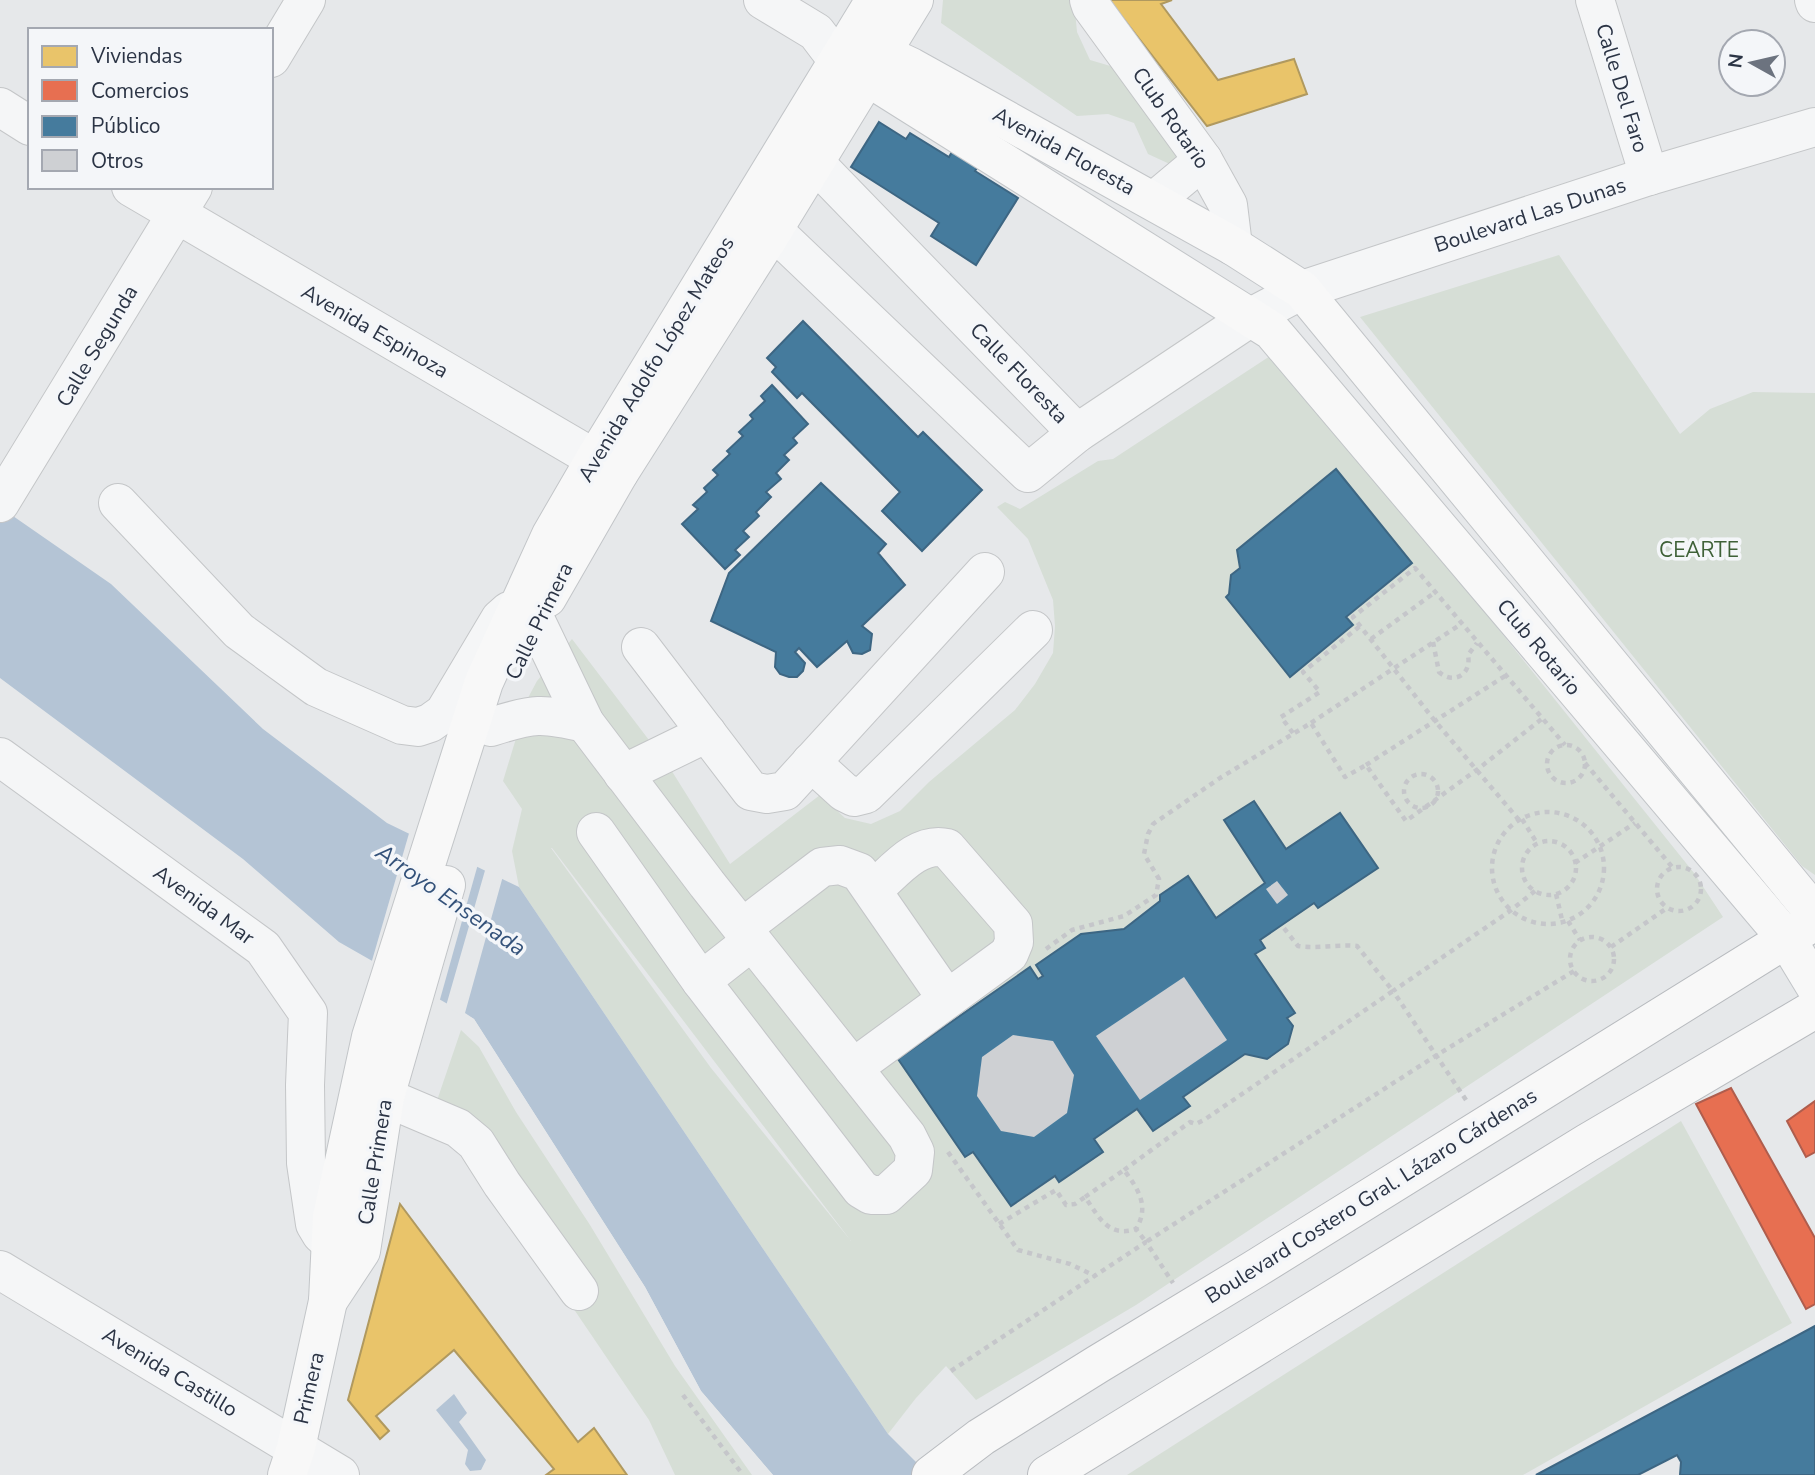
<svg xmlns="http://www.w3.org/2000/svg" width="1815" height="1475" font-family="'Nunito Sans',sans-serif">
	<style>
		.green { fill: #d6ded6; fill-rule: evenodd }
		.water { fill: #b4c4d5 }
		.pier { fill: #e6e8ea }
		.homes { fill: #e9c46a; stroke: #b0995f; stroke-width: 2 }
		.shops { fill: #e76f51; stroke: #af5d4d; stroke-width: 2 }
		.public { fill: #457b9d; stroke: #3d6683; stroke-width: 2 }
		.building { fill: #ced0d3 }
		.lines { fill: none; stroke-linecap: round; stroke-linejoin: round }
		.minor-casing { stroke: #c4c6c8; stroke-width: 40 }
		.major-casing { stroke: #c2c5c8; stroke-width: 40 }
		.highway-casing { stroke: #b8bbbf; stroke-width: 40 }
		.path { stroke: #c5c6ca; stroke-width: 4.5; stroke-dasharray: 5 5; stroke-linecap: butt }
		.minor { stroke: #f5f6f7; stroke-width: 38 }
		.major { stroke: #f8f8f8; stroke-width: 38 }
		.highway { stroke: #f8f8f8; stroke-width: 38 }
		.labels { text-anchor: middle; dominant-baseline: central; stroke-width: 7; stroke-linejoin: round; paint-order: stroke }
		.street-label { font-size: 21px; fill: #2b3445; stroke: #f4f6f9 }
		.park-label { font-size: 21px; fill: #3f6138; stroke: #f4f6f9 }
		.water-label { font-size: 23px; font-style: italic; fill: #34527a; stroke: #f4f6f9 }
	</style>
	<rect width="100%" height="100%" fill="#e6e8ea"/>
	<g class="green">
		<path d="M943 0H1074L1077 32 1090 60 1124 70 1187 153 1174 166 1148 154 1134 123 1108 114 1077 116 941 23Z"/>
		<path d="M1559 255 1680 434 1710 409 1753 392 1815 393V875L1802 866 1360 317Z"/>
		<path d="M1276 352 1694 873 1723 917 1136 1305 976 1400 946 1366 916 1398 888 1434 519 887 512 851 522 809 503 781 529 696 537 681 572 639 668 765 730 864 820 795 845 818 871 824 900 811 929 782 1015 710 1035 684 1053 653 1055 626 1053 600 1028 539 997 507 1005 502 1020 509 1098 461 1113 459ZM551 848H552L851 1241 711 1068Z"/>
		<path d="M461 1030 479 1047 516 1112 590 1225 675 1366 752 1475H675L649 1420 468 1153 429 1124Z"/>
		<path d="M1681 1121 1792 1323 1523 1475H1127Z"/>
	</g>
	<g class="water">
		<path d="M0 507 111 584 263 729 387 823 519 887 888 1434 929 1475H773L701 1391 645 1287 474 1019 339 942 243 859 0 678Z"/>
		<path d="M454 1394 467 1413 459 1422 486 1460 481 1470 470 1471 465 1464 468 1450 436 1410Z"/>
	</g>
	<g class="pier">
		<path d="M410 830 478 864 439 1003 371 964Z"/>
		<path d="M486 867 503 876 465 1013 474 1019 645 1287 701 1391 773 1475H768L698 1393 642 1289 472 1022 446 1006Z"/>
	</g>
	<g class="homes">
		<path d="M1109 0H1172L1161 4 1218 80 1294 59 1307 94 1207 126Z"/>
		<path d="M400 1204 578 1442 594 1428 627 1475H546L554 1469 454 1350 376 1416 389 1431 380 1439 348 1400Z"/>
	</g>
	<g class="shops">
		<path d="M1731 1088 1815 1238V1304L1806 1309 1696 1104Z"/>
		<path d="M1815 1101V1152L1806 1157 1787 1121Z"/>
	</g>
	<g class="public">
		<path d="M879 122 906 139 910 133 949 157 953 150 979 165 975 171 1018 198 976 265 931 236 939 223 851 167Z"/>
		<path d="M803 321 918 437 923 432 982 490 922 551 882 511 900 492 802 393 797 398 772 372 776 367 767 358Z"/>
		<path d="M772 385 808 424 793 438 797 443 784 455 789 460 776 473 781 479 766 492 771 497 756 512 759 516 743 531 749 537 735 550 740 555 725 569 682 524 698 509 693 505 707 492 704 488 718 475 713 470 730 454 727 451 743 436 739 432 753 419 750 415 765 401 761 396Z"/>
		<path d="M1336 469 1412 563 1346 617 1353 625 1290 677 1226 597 1229 594 1231 575 1240 568 1237 550Z"/>
		<path d="M821 483 886 544 878 553 905 585 862 626 872 634 870 650 862 654 853 653 847 641 817 667 799 648 795 652 805 663 803 671 797 677H789L780 674 775 667 776 652 711 621 729 573Z"/>
		<path d="M1254 801 1286 849 1340 813 1378 868 1318 908 1314 903 1260 940 1265 948 1255 954 1295 1013 1287 1018 1293 1026 1288 1044 1267 1059 1245 1054 1183 1097 1190 1106 1153 1131 1137 1109 1094 1139 1103 1152 1059 1182 1055 1176 1011 1206 973 1152 965 1157 898 1059 1030 967 1038 979 1043 976 1036 965 1081 934 1124 929 1160 901V895L1188 876 1216 918 1265 883 1224 820Z"/>
		<path d="M1815 1326V1475H1680L1681 1462 1677 1455 1638 1475H1536Z"/>
	</g>
	<g class="building">
		<path d="M1277 881 1288 895 1277 904 1266 889Z"/>
		<path d="M1184 977 1227 1040 1140 1100 1096 1036Z"/>
		<path d="M1013 1035 1053 1041 1074 1075 1067 1113 1034 1137 1001 1131 977 1096 982 1057Z"/>
	</g>
	<g class="lines">
		<g class="minor-casing">
			<g id="minor">
				<path d="M763 0 816 32 838 61"/>
				<path d="M1089 0 1091 6 1203 160 1228 205 1233 246"/>
				<path d="M1595 0 1649 176"/>
				<path d="M1814 0 1815 3"/>
				<path d="M271 58 306 0"/>
				<path d="M0 107 30 126"/>
				<path d="M815 163 1077 433"/>
				<path d="M131 187 619 473"/>
				<path d="M1154 201 1203 160"/>
				<path d="M773 230 1028 473 1077 433 1251 317 1302 290 1649 176 1815 127"/>
				<path d="M0 503 193 187"/>
				<path d="M118 503 239 631 316 687 402 725 418 727 430 723 444 713 500 619 509 611 517 610 535 619 585 723 707 884 907 1136 915 1152 913 1170 886 1195H871L861 1189 701 981 596 832"/>
				<path d="M641 647 751 791 767 794 785 791 985 572"/>
				<path d="M491 727C534 713 542 713 585 723"/>
				<path d="M0 757 263 948 308 1013 305 1085 306 1163 315 1224 321 1234 330 1242 346 1247"/>
				<path d="M811 762 844 792 854 797 866 794 1033 630"/>
				<path d="M623 774 707 733"/>
				<path d="M742 928 822 867 840 865 859 872 947 999"/>
				<path d="M701 981 752 941"/>
				<path d="M853 1068 1009 954 1014 942 1013 924 947 848C917 841 894 872 873 890"/>
				<path d="M385 1097 458 1128 476 1143 502 1184 579 1291"/>
				<path d="M0 1270 340 1475"/>
			</g>
		</g>
		<g class="major-casing">
			<g id="major">
				<path d="M858 42 911 67 1233 246 1302 290 1815 914"/>
				<path d="M847 66 882 86 1272 331 1786 938 1815 986"/>
				<path d="M547 598 619 473 767 240 914 0"/>
				<path d="M328 1301 361 1251 385 1097 446 885"/>
				<path d="M287 1475 296 1448 328 1301 332 1217 371 1037 484 682 551 535 595 459 875 0"/>
			</g>
		</g>
		<g class="highway-casing">
			<g id="highway">
				<path d="M931 1475 981 1437 1098 1364 1255 1269 1815 921"/>
				<path d="M1047 1475 1587 1143 1815 1009"/>
			</g>
		</g>
		<g class="path">
			<path d="M1371 639 1434 593"/>
			<path d="M1433 642 1439 672C1453 685 1472 675 1468 655L1477 643"/>
			<path d="M1311 723 1461 624"/>
			<path d="M1293 733 1281 717 1320 692 1303 672 1360 626"/>
			<circle cx="1566" cy="764" r="19"/>
			<path d="M1585 763 1673 868"/>
			<path d="M1366 765 1505 676"/>
			<circle cx="1421" cy="791" r="17"/>
			<circle cx="1548" cy="868" r="56"/>
			<path d="M1522 819 1537 843"/>
			<path d="M1519 820 1435 721 1353 617 1415 568 1565 745"/>
			<circle cx="1549" cy="868" r="27"/>
			<path d="M1575 863 1635 823"/>
			<circle cx="1679" cy="889" r="22"/>
			<path d="M1556 894 1563 924"/>
			<path d="M1568 921 1580 940"/>
			<circle cx="1592" cy="959" r="22"/>
			<path d="M1611 947 1667 908"/>
			<path d="M1046 949 1072 930 1124 916 1156 895 1159 879 1144 854 1148 834 1153 824 1220 778 1311 723 1345 777 1366 765 1406 821 1478 769 1543 718"/>
			<path d="M1466 1100 1393 991 1510 911 1535 891"/>
			<path d="M948 1152 1018 1250 1070 1264 1095 1276"/>
			<path d="M1124 1170 1190 1122 1196 1124 1204 1120 1393 991 1357 946C1337 944 1318 949 1298 946L1283 927"/>
			<path d="M1085 1197 1124 1170C1138 1189 1150 1206 1136 1229"/>
			<path d="M999 1224 1056 1190 1066 1205 1075 1204 1085 1197C1099 1217 1108 1238 1136 1229L1146 1242 1437 1055 1574 971"/>
			<path d="M951 1371 1146 1242 1173 1283"/>
			<path d="M683 1395 743 1475"/>
		</g>
		<use href="#minor" class="minor"/>
		<use href="#major" class="major"/>
		<use href="#highway" class="highway"/>
	</g>
	<g class="labels">
		<g class="street-label">
			<text transform="translate(1622 88) rotate(73)">Calle Del Faro</text>
			<text transform="translate(1171 118) rotate(55)">Club Rotario</text>
			<text transform="translate(1064 151) rotate(29)">Avenida Floresta</text>
			<text transform="translate(1530 215) rotate(-18)">Boulevard Las Dunas</text>
			<text transform="translate(375 331) rotate(30)">Avenida Espinoza</text>
			<text transform="translate(97 346) rotate(-59)">Calle Segunda</text>
			<text transform="translate(656 359) rotate(-59)">Avenida Adolfo López Mateos</text>
			<text transform="translate(1019 373) rotate(46)">Calle Floresta</text>
			<text transform="translate(539 621) rotate(-64)">Calle Primera</text>
			<text transform="translate(1539 647) rotate(50)">Club Rotario</text>
			<text transform="translate(204 905) rotate(36)">Avenida Mar</text>
			<text transform="translate(375 1162) rotate(-81)">Calle Primera</text>
			<text transform="translate(1371 1196) rotate(-32)">Boulevard Costero Gral. Lázaro Cárdenas</text>
			<text transform="translate(170 1372) rotate(31)">Avenida Castillo</text>
			<text transform="translate(309 1388) rotate(-77)">Primera</text>
		</g>
		<g class="park-label">
			<text x="1699" y="550">CEARTE</text>
		</g>
		<g class="water-label">
			<text transform="translate(451 900) rotate(35)">Arroyo Ensenada</text>
		</g>
	</g>
	<rect x="28" y="28" width="245" height="161" fill="#f4f6f9" stroke="#a4a8b1" stroke-width="2"/>
	<rect x="42" y="46" width="35" height="21" fill="#e9c46a" stroke="#a4a8b1" stroke-width="2"/>
	<text x="91" y="63" font-size="21" fill="#2b3445">Viviendas</text>
	<rect x="42" y="80" width="35" height="21" fill="#e76f51" stroke="#a4a8b1" stroke-width="2"/>
	<text x="91" y="98" font-size="21" fill="#2b3445">Comercios</text>
	<rect x="42" y="116" width="35" height="21" fill="#457b9d" stroke="#a4a8b1" stroke-width="2"/>
	<text x="91" y="133" font-size="21" fill="#2b3445">Público</text>
	<rect x="42" y="150" width="35" height="21" fill="#ced0d3" stroke="#a4a8b1" stroke-width="2"/>
	<text x="91" y="168" font-size="21" fill="#2b3445">Otros</text>
	<g transform="translate(1752 63) rotate(278)"><circle r="33" fill="#f4f6f9" stroke="#a4a8b1" stroke-width="2"/>
	<path d="M0-5L12 26L0 18L-12 26Z" fill="#6c737f"/>
	<text y="-10" font-size="19" font-weight="bold" text-anchor="middle" fill="#2b3445">N</text>
	</g>
</svg>
